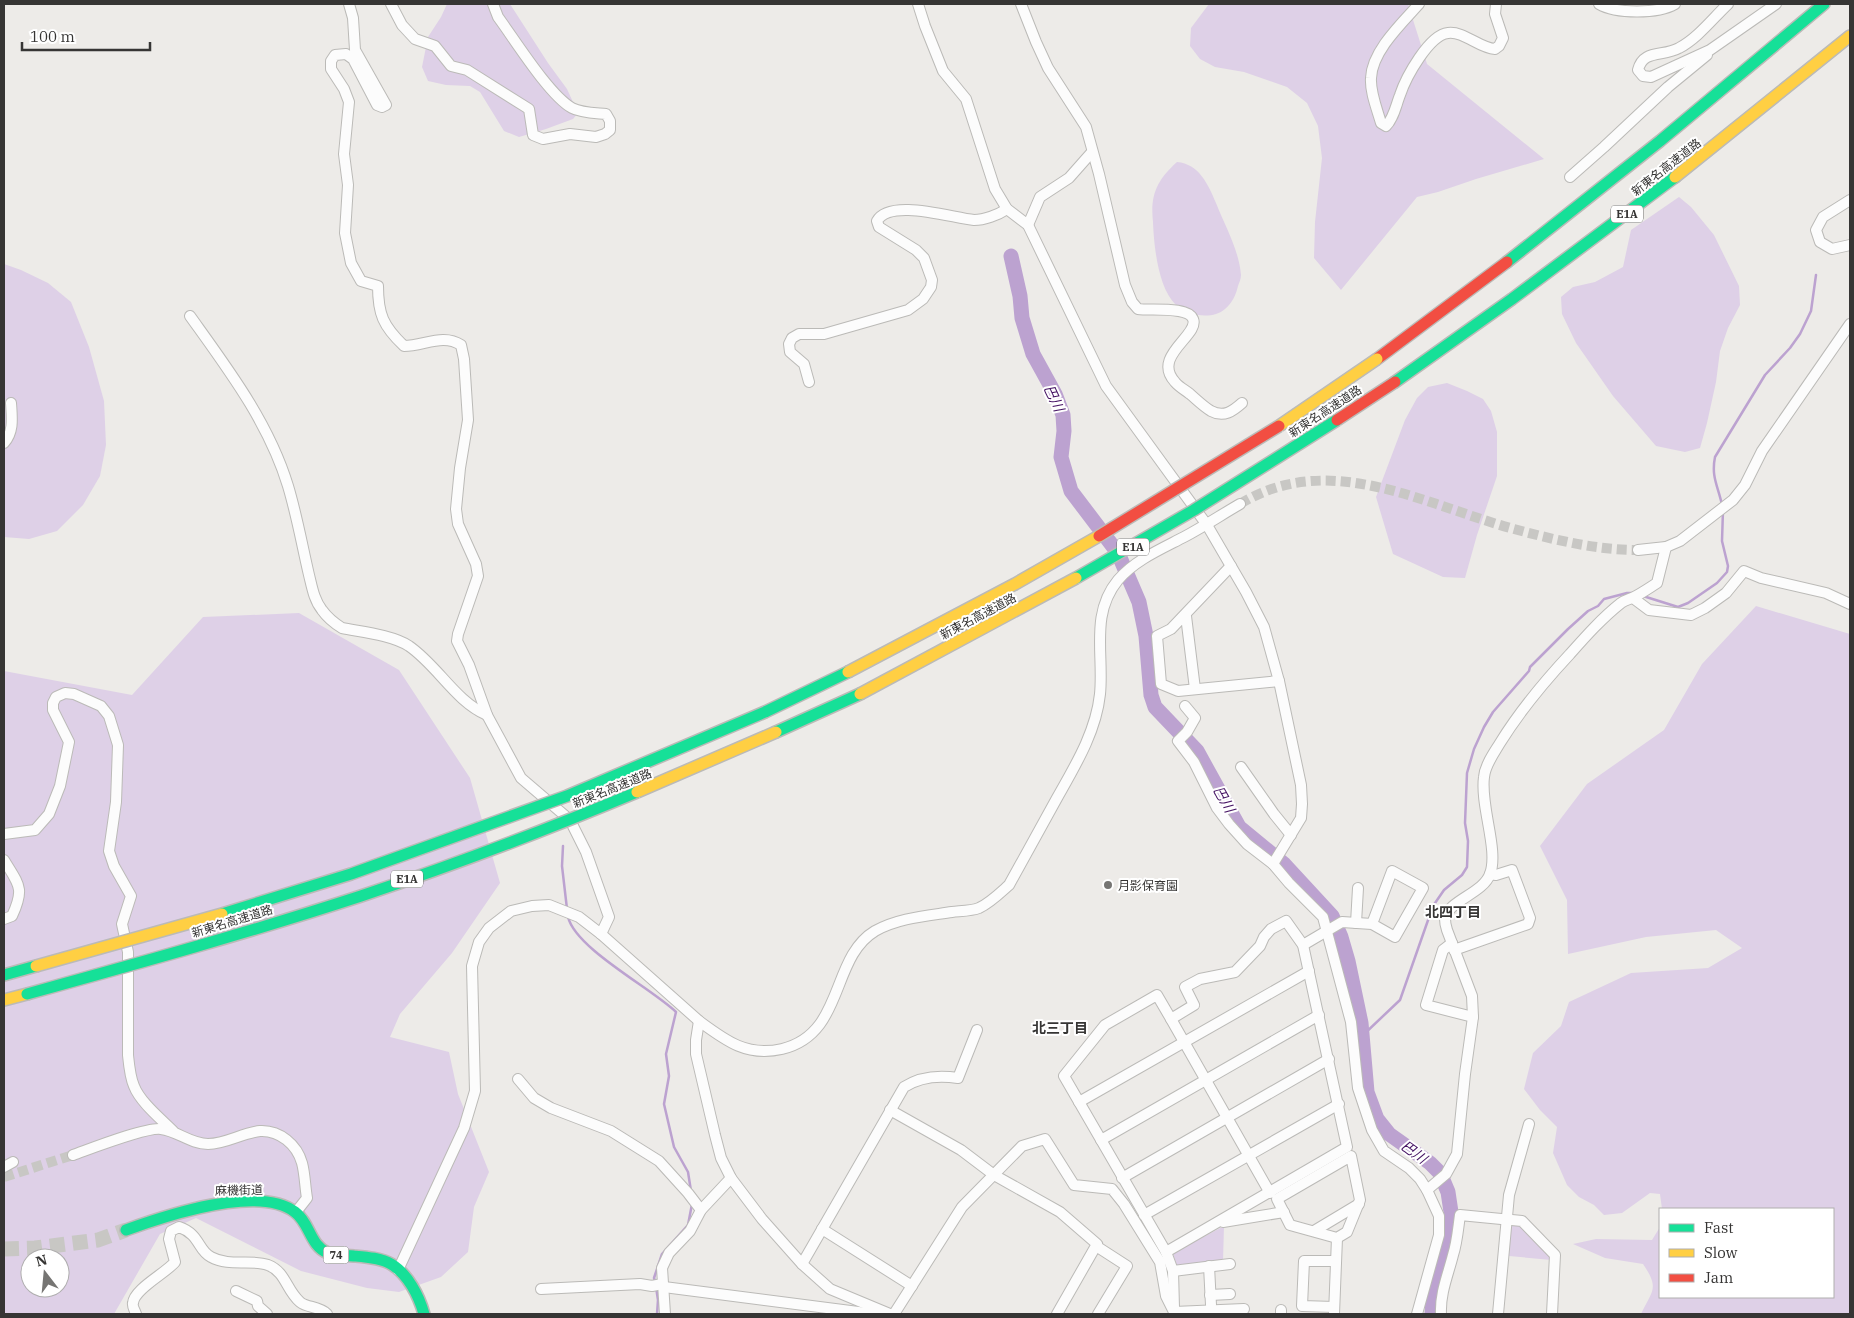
<svg xmlns="http://www.w3.org/2000/svg" width="1854" height="1318" font-family="'IBM Plex Serif','Noto Sans JP',serif">
	<style>
		.green { fill: #ded0e7; fill-rule: evenodd }
		.lines { fill: none; stroke-linecap: round; stroke-linejoin: round }
		.stream { stroke: #bca2d0; stroke-width: 2.5 }
		.river { stroke: #bca2d0; stroke-width: 15 }
		.street-tunnel { stroke: #c8c7c4; stroke-width: 10; stroke-dasharray: 10 5; stroke-linecap: butt }
		.primary-tunnel { stroke: #c8c7c4; stroke-width: 15; stroke-dasharray: 15 8; stroke-linecap: butt }
		.street-casing { stroke: #bbbab7; stroke-width: 12 }
		.fast-casing { stroke: #bbbab7; stroke-width: 14 }
		.slow-casing { stroke: #bbbab7; stroke-width: 14 }
		.jam-casing { stroke: #bbbab7; stroke-width: 14 }
		.street { stroke: #fcfcfc; stroke-width: 10 }
		.fast { stroke: #16e098; stroke-width: 11 }
		.slow { stroke: #ffcf43; stroke-width: 11 }
		.jam { stroke: #f24e42; stroke-width: 11 }
		.fast-bridge-casing { stroke: #bbbab7; stroke-width: 14; stroke-linecap: butt }
		.slow-bridge-casing { stroke: #bbbab7; stroke-width: 14; stroke-linecap: butt }
		.jam-bridge-casing { stroke: #bbbab7; stroke-width: 14; stroke-linecap: butt }
		.fast-bridge { stroke: #16e098; stroke-width: 11 }
		.slow-bridge { stroke: #ffcf43; stroke-width: 11 }
		.jam-bridge { stroke: #f24e42; stroke-width: 11 }
		.poi-dot { fill: #767573; stroke: #fff; stroke-width: 2 }
		.labels { text-anchor: middle; dominant-baseline: central; stroke-width: 4; stroke-linejoin: round; paint-order: stroke }
		.shield { fill: #fff; stroke: #727271; stroke-width: 1 }
		.shield-label { font-size: 11px; font-weight: bold; fill: #363534 }
		.street-label { font-size: 12px; fill: #363534; stroke: #fff }
		.poi-label { font-size: 12px; fill: #363534; stroke: #fff; text-anchor: start }
		.water-label { font-size: 14px; font-style: italic; fill: #451363; stroke: #fff }
		.neighbourhood-label { font-size: 14px; font-weight: bold; fill: #363534; stroke: #fff }
	</style>
	<rect width="100%" height="100%" fill="#edebe8"/>
	<g class="green">
		<path d="M447 4H510L548 63 567 89 578 113 573 119 546 129 519 137 504 131 480 92 470 86 446 85 428 81 422 67 428 37 441 17Z"/>
		<path d="M1209 4H1408L1427 64 1544 159 1476 179 1438 192 1417 197 1341 290 1314 258 1315 222 1322 158 1318 126 1307 103 1287 87 1244 72 1215 67 1200 59 1190 46 1191 28Z"/>
		<path d="M1177 162C1199 164 1208 184 1216 203 1225 226 1239 250 1241 275 1241 279 1239 283 1238 286 1236 295 1232 303 1225 309 1213 320 1187 316 1176 305 1158 288 1154 246 1153 222 1150 195 1157 180 1177 162Z"/>
		<path d="M1679 197 1691 207 1714 235 1739 286 1740 305 1728 328 1720 351 1716 382 1707 423 1700 448 1685 452 1656 446 1613 396 1576 343 1562 314 1561 297 1573 287 1595 282 1623 267 1631 230Z"/>
		<path d="M4 264 21 270 48 283 71 302 89 347 104 401 106 445 100 476 83 505 57 531 29 539 4 537Z"/>
		<path d="M1447 383 1467 391 1483 399 1491 411 1497 432V476L1477 535 1465 578 1443 577 1393 554 1376 497 1405 420 1417 398 1428 387Z"/>
		<path d="M1756 606 1850 634V1314H1641C1652 1290 1660 1289 1643 1264L1605 1258 1573 1244 1596 1239 1652 1240 1660 1227V1297H1833V1209H1662L1660 1194 1650 1193 1622 1213 1604 1215 1594 1205 1579 1197 1567 1185 1553 1153 1557 1127 1540 1110 1524 1089 1533 1053 1561 1026 1569 1002 1631 973 1708 968 1742 948 1716 930 1646 937 1568 954 1567 900 1540 846 1587 784 1664 730 1702 664Z"/>
		<path d="M299 613 399 670 470 778 500 883 452 953 400 1014 390 1037 449 1052 458 1094 489 1172 474 1207 468 1252 441 1277 399 1292 367 1288 301 1271 196 1218 160 1234 114 1314H4V671L132 695 203 617ZM30 1258H60V1288H30Z"/>
		<path d="M1511 1224 1520 1225 1551 1255V1260L1509 1256Z"/>
		<path d="M1224 1226 1223 1261 1177 1266 1173 1254 1175 1252Z"/>
	</g>
	<g class="lines">
		<g class="stream">
			<path d="M1722 505C1718 486 1711 477 1715 457L1765 375 1790 348 1800 334 1811 311 1816 275"/>
			<path d="M1643 596 1678 607 1688 603 1717 583 1727 572 1728 566 1722 541 1723 510"/>
			<path d="M563 846 562 866 567 909"/>
			<path d="M568 917C576 949 651 988 676 1012L666 1054 669 1076 664 1104 674 1147 688 1172 691 1191"/>
			<path d="M1361 1037 1400 1000 1433 906 1444 890 1462 875 1467 867 1468 841 1465 823 1467 773 1474 749 1484 727 1493 712 1529 671 1530 667 1568 629 1588 611 1598 606 1604 599 1627 593H1633"/>
			<path d="M655 1281 654 1278 662 1254 688 1225 692 1204"/>
			<path d="M656 1287 658 1300 657 1314"/>
		</g>
		<path class="river" d="M1011 256 1020 296 1022 318 1033 354 1055 394 1063 415 1064 431 1061 457 1071 491 1118 553 1139 602 1146 636 1151 695 1155 707 1197 751 1239 827 1284 864 1332 916 1341 937 1348 961 1361 1023 1367 1092 1377 1119 1389 1134 1430 1163 1440 1173 1448 1192 1451 1212 1446 1252 1433 1296 1432 1314"/>
		<g class="street-tunnel">
			<path d="M1240 504C1329 449 1425 505 1514 529 1555 540 1596 550 1638 550"/>
			<path d="M4 1177 73 1155"/>
		</g>
		<path class="primary-tunnel" d="M4 1249 35 1248 98 1240 126 1230"/>
		<g class="street-casing">
			<g id="street">
				<path d="M349 4 353 18 355 50 386 105 382 107 377 105 353 59 346 54 335 55 331 61V69L344 89 349 102 344 154 348 185 345 233 351 263 361 281 378 286C378 314 383 326 404 346 424 346 443 333 461 345L464 359 468 420 460 468 456 509 458 524 476 564 478 576 458 634 457 641 469 665 487 715 521 778 570 820 586 852 609 917 601 934"/>
				<path d="M391 4 402 25 415 39 435 46 451 66 467 70 529 109 533 135 543 139 570 134 596 137 605 134 610 130V121L606 114C596 113 581 113 572 108 549 95 515 40 498 17L493 4"/>
				<path d="M918 4 925 26 943 71 966 99 995 189 1007 209 1028 225 1106 386 1207 525 1246 592 1264 627 1279 681 1301 785 1302 804 1301 818 1273 864 1289 883 1323 917 1351 1022 1358 1088 1372 1130 1384 1151 1409 1168 1420 1179 1427 1190 1439 1216V1235L1417 1314"/>
				<path d="M1021 4 1036 42 1048 68 1086 127 1099 174 1125 285 1132 302 1138 309C1150 311 1188 306 1193 319 1200 335 1151 356 1175 382 1179 387 1185 390 1190 394 1197 400 1204 407 1211 411 1224 418 1233 411 1242 403"/>
				<path d="M1419 4C1402 23 1372 51 1371 78 1370 92 1377 109 1381 123L1386 126C1394 118 1396 105 1400 95 1406 77 1429 35 1448 33 1464 31 1479 48 1495 49L1499 46 1503 38 1495 14 1496 4"/>
				<path d="M1599 4C1616 14 1658 14 1675 4"/>
				<path d="M1728 4C1713 18 1698 38 1679 48 1663 57 1643 49 1638 70L1643 76 1651 77 1710 50 1776 4"/>
				<path d="M1570 177 1604 147 1668 87 1707 55"/>
				<path d="M1850 200 1823 217 1816 230 1820 242 1832 249 1850 245"/>
				<path d="M1028 225 1040 197 1069 178 1092 152"/>
				<path d="M190 316C228 369 269 423 288 486 297 516 302 545 309 575 312 587 314 600 322 610 327 617 334 623 342 628 362 632 392 635 409 646 438 666 455 701 487 715"/>
				<path d="M809 382 804 364 790 352 789 344 792 338 799 334H824L908 310 923 299 931 287 932 280 924 258 916 250 879 227 877 221C890 198 952 218 974 220 984 220 998 215 1007 209"/>
				<path d="M4 443C14 432 12 418 11 403"/>
				<path d="M1638 550 1666 547 1680 541 1733 500 1745 485 1762 451 1850 324"/>
				<path d="M1231 566 1171 629 1157 636 1161 684 1178 691 1279 681"/>
				<path d="M1633 598 1649 610 1691 615 1705 608 1726 593 1744 571 1761 578 1826 593 1850 604"/>
				<path d="M1186 616 1195 689"/>
				<path d="M1185 706 1195 718 1187 732 1178 741 1194 762 1217 808 1229 824 1247 844 1273 864"/>
				<path d="M1241 767 1274 814 1291 835"/>
				<path d="M4 834 35 830 49 814 60 786 69 742 53 710V703L56 697 65 693 74 694 101 706 109 716 118 745 116 802 109 851 114 866 131 896 122 924 128 952V1055C129 1065 130 1077 134 1086 140 1102 161 1119 173 1131"/>
				<path d="M4 860C19 885 25 888 12 916L4 919"/>
				<path d="M1286 921 1303 945 1347 1147 1166 1252 1064 1076 1105 1025 1157 995 1171 1019 1194 1005 1185 987 1200 979 1235 972 1260 946 1264 937 1271 929Z"/>
				<path d="M1356 923 1358 888"/>
				<path d="M1452 943 1443 950 1426 1005 1473 1017"/>
				<path d="M1303 945 1342 922 1372 924 1395 937 1423 888 1392 871 1372 924"/>
				<path d="M1454 950 1528 924 1530 918 1512 870 1496 875 1490 874"/>
				<path d="M1171 1019 1270 1193"/>
				<path d="M699 1021 696 1040V1054L715 1135 721 1158 731 1178 762 1219 802 1264 830 1289 890 1314"/>
				<path d="M518 1079 534 1098 551 1108 611 1131 659 1161 688 1193 701 1210"/>
				<path d="M1079 1102 1309 971"/>
				<path d="M890 1110 961 1150 994 1175 1060 1212 1097 1244 1057 1314"/>
				<path d="M1101 1140 1319 1015"/>
				<path d="M73 1155C90 1149 146 1127 161 1129 178 1131 190 1144 208 1144 226 1144 242 1133 260 1131 280 1130 297 1145 302 1163 305 1174 305 1187 307 1198L296 1212"/>
				<path d="M1351 1156 1360 1200 1347 1232 1337 1238 1290 1225 1277 1199Z"/>
				<path d="M4 1167 13 1162"/>
				<path d="M1122 1178 1329 1059"/>
				<path d="M1427 1190 1446 1174 1457 1154 1465 1074 1473 1017 1472 996 1447 930C1446 927 1445 922 1445 919 1448 900 1483 894 1490 874 1499 850 1480 806 1484 777 1485 765 1494 753 1500 743 1521 709 1543 683 1570 654 1586 636 1602 618 1621 603 1625 600 1630 599 1634 597 1642 593 1649 588 1657 583L1666 547"/>
				<path d="M1144 1215 1339 1104"/>
				<path d="M1223 1222 1284 1212"/>
				<path d="M822 1229 912 1286"/>
				<path d="M1314 1231 1359 1204"/>
				<path d="M1096 1246 1127 1266 1098 1314"/>
				<path d="M1166 1252 1173 1271 1174 1308"/>
				<path d="M802 1264 904 1087C921 1076 939 1075 958 1078L977 1030"/>
				<path d="M1209 1266 1211 1305"/>
				<path d="M398 1270 464 1128 475 1091 472 966 479 942 489 928 511 911 532 906 549 905 579 917 601 934 699 1021C726 1041 747 1057 782 1049 845 1034 830 958 875 931 898 918 926 916 952 912 960 911 971 911 979 908 990 903 1000 893 1009 885 1025 856 1041 827 1057 798 1075 766 1096 732 1100 694 1104 654 1090 614 1118 580 1135 560 1161 549 1184 537 1203 527 1221 515 1240 504"/>
				<path d="M1173 1271 1230 1264"/>
				<path d="M664 1287 866 1313 879 1311"/>
				<path d="M541 1289 640 1284 652 1286 662 1284"/>
				<path d="M236 1291 257 1301 258 1306 267 1314"/>
				<path d="M1210 1295 1230 1294"/>
				<path d="M1334 1307 1302 1306 1304 1261H1336"/>
				<path d="M1281 1310V1314"/>
				<path d="M136 1314C135 1311 132 1306 133 1303 134 1289 166 1273 175 1262L169 1239 171 1231 179 1227C200 1234 198 1251 211 1257 229 1267 251 1259 268 1265 286 1272 286 1290 300 1302 307 1308 319 1306 327 1314"/>
				<path d="M665 1314 662 1268 669 1253 690 1231 701 1210 731 1178"/>
				<path d="M894 1314 962 1207 1022 1146 1045 1139 1074 1185 1112 1189 1124 1204 1160 1262 1166 1296 1174 1312 1244 1309"/>
				<path d="M1334 1314 1337 1238"/>
				<path d="M1441 1314C1440 1293 1448 1275 1453 1255 1457 1243 1458 1229 1460 1215L1522 1221 1555 1255 1552 1314"/>
				<path d="M1498 1314 1509 1195 1529 1124"/>
			</g>
		</g>
		<g class="fast-casing">
			<g id="fast">
				<path d="M1507 262 1660 141 1824 4"/>
				<path d="M1395 382 1512 299 1675 177"/>
				<path d="M765 712 848 672"/>
				<path d="M776 732 860 694"/>
				<path d="M4 975 36 966"/>
				<path d="M126 1230C165 1216 258 1184 295 1212 310 1223 310 1246 328 1253 336 1256 345 1255 354 1256 366 1257 381 1258 391 1264 408 1274 419 1296 424 1314"/>
			</g>
		</g>
		<g class="slow-casing">
			<g id="slow">
				<path d="M1675 177 1850 36"/>
				<path d="M4 1000 27 994"/>
			</g>
		</g>
		<g class="jam-casing">
			<path id="jam" d="M1377 359 1507 262"/>
		</g>
		<use href="#street" class="street"/>
		<use href="#fast" class="fast"/>
		<use href="#slow" class="slow"/>
		<use href="#jam" class="jam"/>
		<g class="fast-bridge-casing">
			<g id="fast-bridge">
				<path d="M1076 578 1194 510 1337 420"/>
				<path d="M222 914 351 874 567 796 765 712"/>
				<path d="M27 994C139 963 251 932 361 896 454 865 546 830 637 792"/>
			</g>
		</g>
		<g class="slow-bridge-casing">
			<g id="slow-bridge">
				<path d="M1279 426 1377 359"/>
				<path d="M848 672 1015 584 1099 536"/>
				<path d="M860 694 1076 578"/>
				<path d="M637 792 776 732"/>
				<path d="M36 966 222 914"/>
			</g>
		</g>
		<g class="jam-bridge-casing">
			<g id="jam-bridge">
				<path d="M1337 420 1395 382"/>
				<path d="M1099 536 1279 426"/>
			</g>
		</g>
		<use href="#fast-bridge" class="fast-bridge"/>
		<use href="#slow-bridge" class="slow-bridge"/>
		<use href="#jam-bridge" class="jam-bridge"/>
	</g>
	<circle class="poi-dot" cx="1108" cy="885" r="5"/>
	<g class="labels">
		<g class="shield">
			<rect x="1611" y="205.5" width="32" height="17" rx="4"/>
			<rect x="1117" y="538.5" width="32" height="17" rx="4"/>
			<rect x="391" y="870.5" width="32" height="17" rx="4"/>
			<rect x="323.5" y="1246.5" width="25" height="17" rx="4"/>
		</g>
		<g class="shield-label">
			<text x="1627" y="214">E1A</text>
			<text x="1133" y="547">E1A</text>
			<text x="407" y="879">E1A</text>
			<text x="336" y="1255">74</text>
		</g>
		<g class="street-label">
			<text transform="translate(1666 167) rotate(-38)">新東名高速道路</text>
			<text transform="translate(1325 411) rotate(-33)">新東名高速道路</text>
			<text transform="translate(978 616) rotate(-28)">新東名高速道路</text>
			<text transform="translate(612 788) rotate(-22)">新東名高速道路</text>
			<text transform="translate(232 921) rotate(-17)">新東名高速道路</text>
			<text transform="translate(239 1190) rotate(-1)">麻機街道</text>
		</g>
		<g class="poi-label">
			<text x="1118" y="885">月影保育園</text>
		</g>
		<g class="water-label">
			<text transform="translate(1054 398) rotate(65)">巴川</text>
			<text transform="translate(1224 799) rotate(61)">巴川</text>
			<text transform="translate(1414 1152) rotate(36)">巴川</text>
		</g>
		<g class="neighbourhood-label">
			<text x="1453" y="912">北四丁目</text>
			<text x="1060" y="1028">北三丁目</text>
		</g>
	</g>
	<rect width="1854" height="1318" fill="none" stroke="#363534" stroke-width="10"/>
	<rect x="1659" y="1208" width="175" height="90" fill="#ffffff" stroke="#afaeae"/>
	<rect x="1669" y="1224" width="25" height="8" fill="#16e098" stroke="#afaeae"/>
	<text x="1704" y="1233" font-size="15" fill="#363534">Fast</text>
	<rect x="1669" y="1249" width="25" height="8" fill="#ffcf43" stroke="#afaeae"/>
	<text x="1704" y="1258" font-size="15" fill="#363534">Slow</text>
	<rect x="1669" y="1274" width="25" height="8" fill="#f24e42" stroke="#afaeae"/>
	<text x="1704" y="1283" font-size="15" fill="#363534">Jam</text>
	<g transform="translate(45 1273) rotate(344)"><circle r="24" fill="#ffffff" stroke="#afaeae"/>
	<path d="M0-4L9 19L0 12L-9 19Z" fill="#767573"/>
	<text y="-8" font-size="14" font-weight="bold" text-anchor="middle" fill="#363534">N</text>
	</g>
	<path d="M22 42v8h128v-8" fill="none" stroke="#363534" stroke-width="2.5"/>
	<text x="30" y="42" font-size="15" fill="#363534" stroke="#ffffff" stroke-width="4" paint-order="stroke">100 m</text>
</svg>
